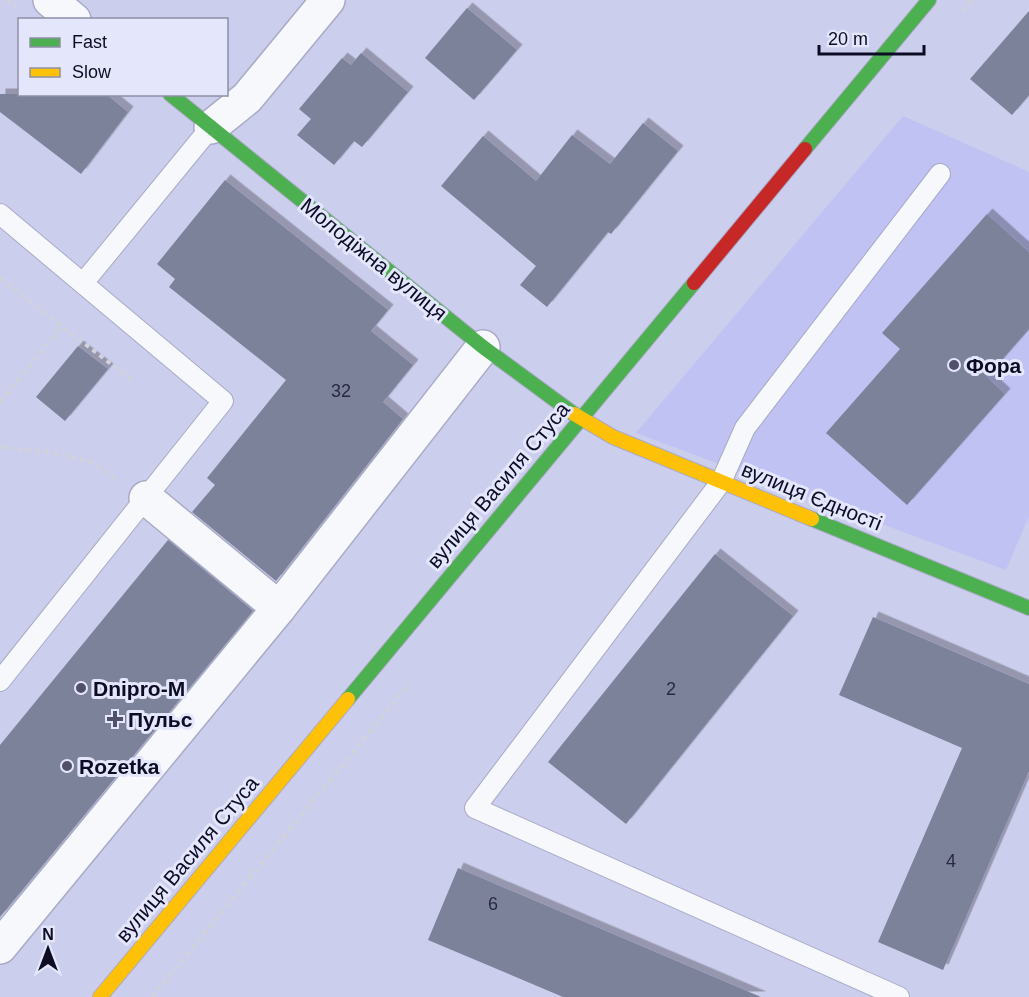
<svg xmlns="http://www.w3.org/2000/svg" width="1029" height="997" font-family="Helvetica,sans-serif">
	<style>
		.built { fill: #bfc2f2 }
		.building { fill: #7c829a; filter: url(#shadow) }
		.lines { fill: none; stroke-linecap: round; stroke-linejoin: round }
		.lane-casing { stroke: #a9aac5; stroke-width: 22 }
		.street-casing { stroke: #a9aac5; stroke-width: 36 }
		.fast-casing { stroke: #a9aac5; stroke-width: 16 }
		.slow-casing { stroke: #a9aac5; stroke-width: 16 }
		.jam-casing { stroke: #a9aac5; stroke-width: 16 }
		.path { stroke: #d1d2dc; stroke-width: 4; stroke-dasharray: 4.5 4.5; stroke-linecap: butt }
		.lane { stroke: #f7f8fc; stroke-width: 20 }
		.street { stroke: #f7f8fc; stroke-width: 33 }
		.fast { stroke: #4caf50; stroke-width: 14 }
		.slow { stroke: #ffc107; stroke-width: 14 }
		.jam { stroke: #c62828; stroke-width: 14 }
		.poi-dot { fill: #50506b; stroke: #e4e6fc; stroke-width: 2 }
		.labels { text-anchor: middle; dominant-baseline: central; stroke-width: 6; stroke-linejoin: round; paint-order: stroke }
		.number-label { font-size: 18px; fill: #292a42 }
		.street-label { font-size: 21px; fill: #0d0c25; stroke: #e4e6fc }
		.poi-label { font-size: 21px; font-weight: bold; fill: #0d0c25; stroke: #e4e6fc; text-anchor: start }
	</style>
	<defs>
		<filter id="shadow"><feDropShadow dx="5.5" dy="-5.5" stdDeviation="0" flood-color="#0004"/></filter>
	</defs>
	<rect width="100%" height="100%" fill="#ccceed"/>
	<path class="built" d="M903 116 1029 172V516L1006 570 636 433Z"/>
	<g class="building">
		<path d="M467 8 517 50 474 100 425 58Z"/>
		<path d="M1029 11V95L1012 115 970 79Z"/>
		<path d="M361 53 408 92 362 147 354 141 334 165 297 135 311 119 299 109 342 58 351 65Z"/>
		<path d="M0 94H106L128 112 81 174 0 112Z"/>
		<path d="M643 123 678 151 611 234 608 232 547 307 520 285 536 266 441 186 483 136 536 181 572 135 610 164Z"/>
		<path d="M225 180 388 310 371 331 413 365 383 402 403 419 276 581 192 512 215 485 207 478 286 380 169 287 175 279 157 264Z"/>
		<path d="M987 214 1029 252V329L987 377 1005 394 907 505 826 433 900 349 882 333Z"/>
		<path d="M78 346 108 369 65 421 36 397Z"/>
		<path d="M168 540 253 611 0 917V745Z"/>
		<path d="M715 554 793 616 626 824 548 762Z"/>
		<path d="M873 617 1029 684V771L943 970 878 942 962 748 839 695Z"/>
		<path d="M458 868 761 997H563L428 940Z"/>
	</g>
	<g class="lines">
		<g class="lane-casing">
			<g id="lane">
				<path d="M0 214 223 401 0 681"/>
				<path d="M84 282 211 127"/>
				<path d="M899 997 475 808 721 482 745 428 940 174"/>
			</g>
		</g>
		<g class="street-casing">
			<g id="street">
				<path d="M50 0 74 20"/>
				<path d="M211 127 247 98 328 0"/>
				<path d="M146 498 279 608"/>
				<path d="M0 947 279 608 483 347"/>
			</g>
		</g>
		<g class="fast-casing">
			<g id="fast">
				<path d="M170 94 483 347 574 414"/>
				<path d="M805 149 929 0"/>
				<path d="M812 519 1029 608"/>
				<path d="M348 699 694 283"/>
			</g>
		</g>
		<g class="slow-casing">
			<g id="slow">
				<path d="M574 414 613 437 812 519"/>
				<path d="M100 997 348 699"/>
			</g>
		</g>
		<g class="jam-casing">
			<path id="jam" d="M694 283 805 149"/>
		</g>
		<g class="path">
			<path d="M7 0 16 7"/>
			<path d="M963 11 972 0"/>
			<path d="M0 278 133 381"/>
			<path d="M0 402 62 327"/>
			<path d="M0 447 49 452 90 462 118 480"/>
			<path d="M152 997 411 682"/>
		</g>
		<use href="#lane" class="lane"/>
		<use href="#street" class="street"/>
		<use href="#fast" class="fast"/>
		<use href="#slow" class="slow"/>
		<use href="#jam" class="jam"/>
	</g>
	<g class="poi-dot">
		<circle cx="954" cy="365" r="6"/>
		<circle cx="81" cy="688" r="6"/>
		<path d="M112 710h6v6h6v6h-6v6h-6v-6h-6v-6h6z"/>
		<circle cx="67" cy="766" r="6"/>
	</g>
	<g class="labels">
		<g class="number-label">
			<text x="341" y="391">32</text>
			<text x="671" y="689">2</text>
			<text x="951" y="861">4</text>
			<text x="493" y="904">6</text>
		</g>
		<g class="street-label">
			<text transform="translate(374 259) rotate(39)">Молодіжна вулиця</text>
			<text transform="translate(498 485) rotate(-50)">вулиця Василя Стуса</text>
			<text transform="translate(812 496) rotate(22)">вулиця Єдності</text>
			<text transform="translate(187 859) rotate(-50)">вулиця Василя Стуса</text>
		</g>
		<g class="poi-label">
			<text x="966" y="365">Фора</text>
			<text x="93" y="688">Dnipro-M</text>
			<text x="128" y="719">Пульс</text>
			<text x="79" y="766">Rozetka</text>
		</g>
	</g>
	<rect x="18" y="18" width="210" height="78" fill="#e4e6fc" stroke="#8e8fa6" stroke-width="1.5"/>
	<rect x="30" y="38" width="30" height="9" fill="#4caf50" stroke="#8e8fa6" stroke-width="1.5"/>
	<text x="72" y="48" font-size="18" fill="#0d0c25">Fast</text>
	<rect x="30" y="68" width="30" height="9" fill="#ffc107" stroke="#8e8fa6" stroke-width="1.5"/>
	<text x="72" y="78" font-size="18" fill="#0d0c25">Slow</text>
	<g transform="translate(48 949)" stroke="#e4e6fc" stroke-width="4.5" paint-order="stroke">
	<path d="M0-4.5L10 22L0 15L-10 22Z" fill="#0d0c25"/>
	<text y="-9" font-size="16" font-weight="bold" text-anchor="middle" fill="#0d0c25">N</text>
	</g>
	<path d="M819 45v9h105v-9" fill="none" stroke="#0d0c25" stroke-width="3"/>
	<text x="828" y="45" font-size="18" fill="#0d0c25" stroke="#e4e6fc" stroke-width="4.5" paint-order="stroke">20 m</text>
</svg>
